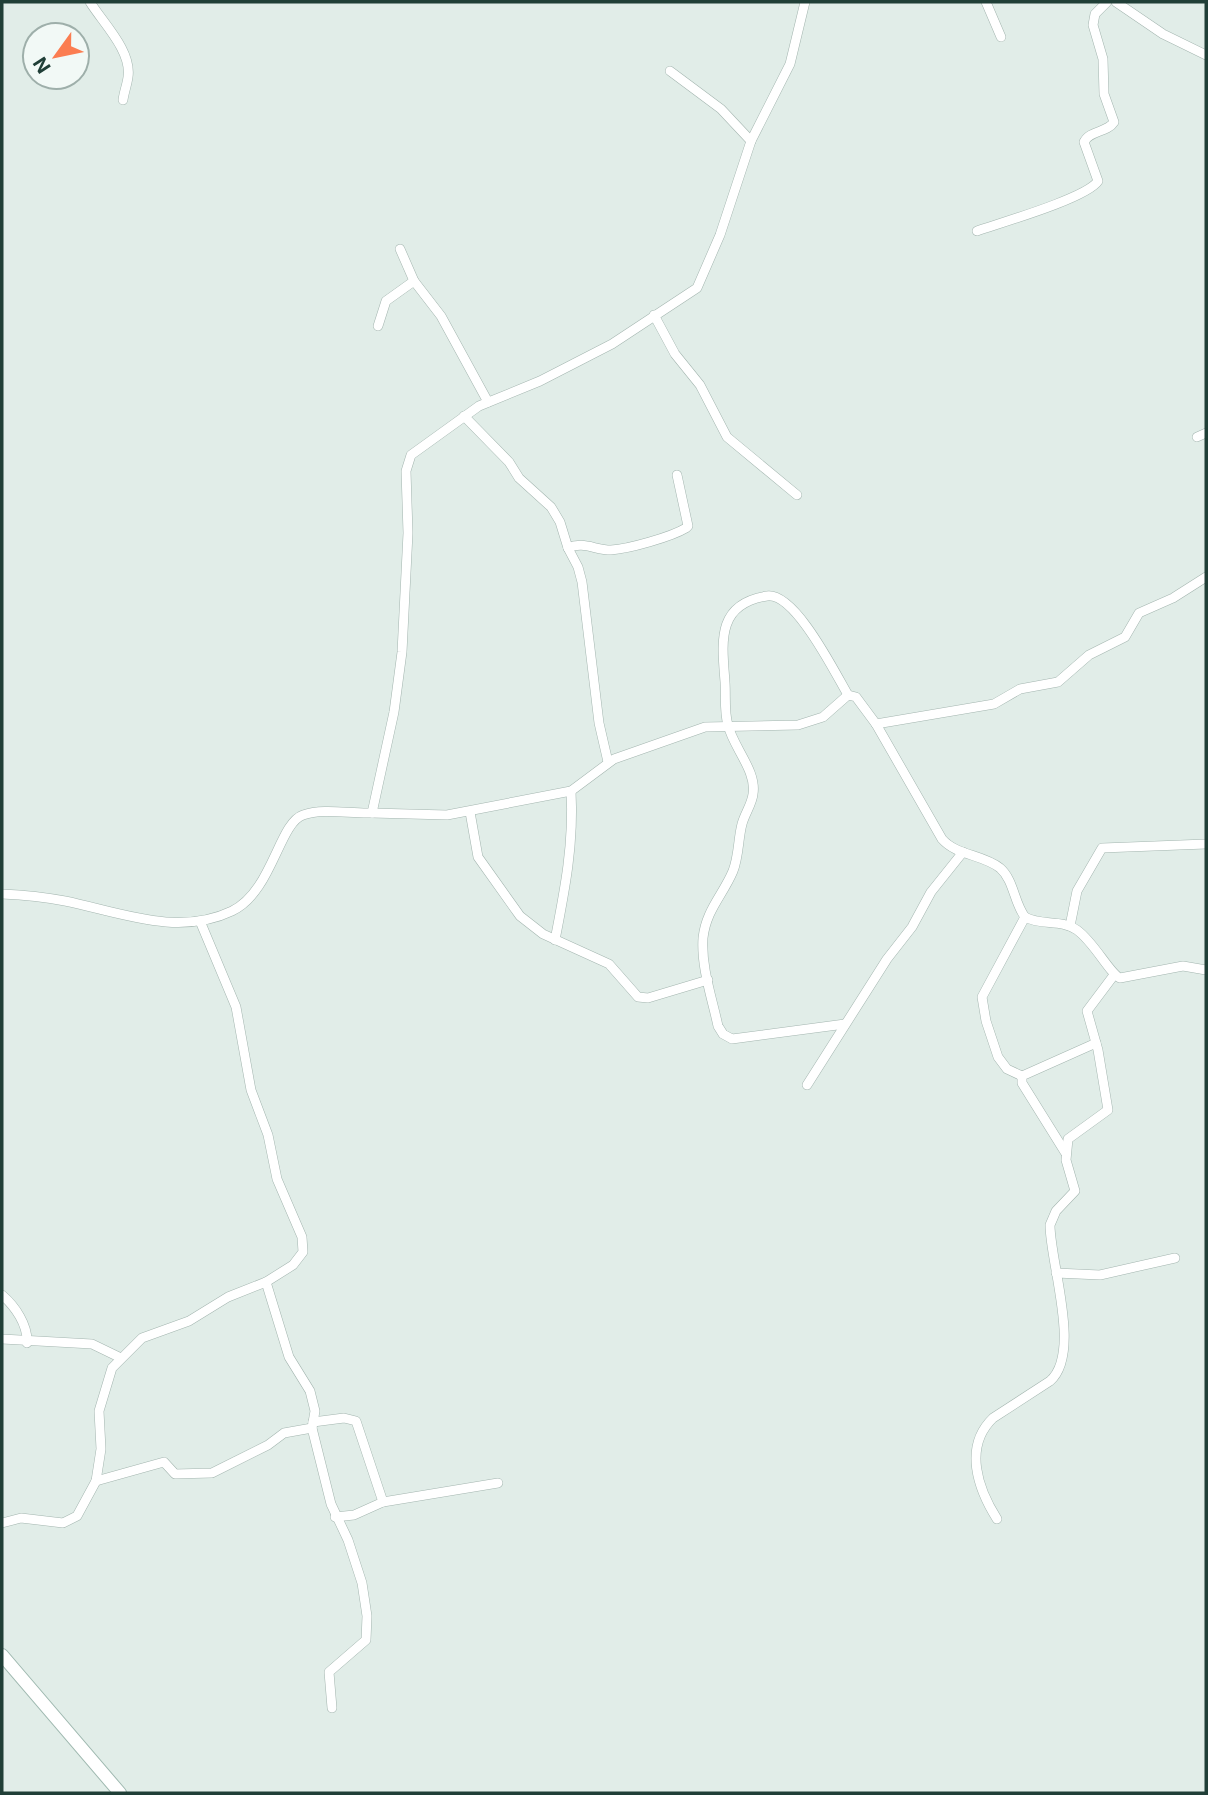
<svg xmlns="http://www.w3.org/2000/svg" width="1208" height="1795" font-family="Inter,sans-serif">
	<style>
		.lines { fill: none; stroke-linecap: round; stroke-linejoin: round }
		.street-casing { stroke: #a3b5af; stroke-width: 10 }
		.secondary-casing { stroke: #9fb9b0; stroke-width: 14 }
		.street { stroke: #fff; stroke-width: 9 }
		.secondary { stroke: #fff; stroke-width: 12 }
	</style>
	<rect width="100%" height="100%" fill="#e1ede8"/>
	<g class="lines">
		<g class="street-casing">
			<g id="street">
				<path d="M90 2C103 23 132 51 128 77 127 85 124 92 123 100"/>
				<path d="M986 2 1001 37"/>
				<path d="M1116 2 1163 34 1206 55"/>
				<path d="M670 71 721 109 751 141"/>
				<path d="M977 231C1000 223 1087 198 1098 181L1084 142C1090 130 1107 133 1114 122L1104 94 1103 59 1093 25 1095 14 1107 2"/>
				<path d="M400 249 414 281 441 316 488 402"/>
				<path d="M654 315 675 354 700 385 727 437 797 495"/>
				<path d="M378 326 386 301 414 281"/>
				<path d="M464 416 509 462 519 478 551 507 560 522 568 548C583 541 595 550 611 550 628 549 671 537 686 528L688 526 677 475"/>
				<path d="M1197 437 1206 433"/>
				<path d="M568 548 578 567 582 582 599 723 608 762"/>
				<path d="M876 724 942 839C957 856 982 854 1000 868 1014 880 1014 903 1025 917 1041 926 1061 919 1077 930 1094 942 1110 974 1120 978L1183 966 1206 970"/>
				<path d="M470 812 478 857 520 916 543 934 609 964 638 997 648 998 708 980"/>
				<path d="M372 813 447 815 571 791 614 759 705 727 798 725 823 717 848 695 856 697 876 724 994 704 1020 689 1058 682 1089 655 1125 637 1139 613 1173 598 1206 577"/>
				<path d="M2 894C23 895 44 897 65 901 119 912 178 937 232 911 272 892 279 823 303 815 324 808 350 814 372 813L394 712 402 652 408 533 406 471 411 455 479 406 540 381 612 344 697 288 720 235 751 141 790 64 805 2"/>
				<path d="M1070 926 1077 891 1102 848 1206 844"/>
				<path d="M555 940C565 889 574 843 571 791"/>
				<path d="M845 1024 732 1039 723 1034 718 1026C712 998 701 967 703 938 706 910 723 895 733 871 739 856 738 839 742 824 745 813 752 804 753 794 757 771 733 747 728 725 724 712 726 696 725 682 722 642 716 604 767 596 795 592 835 673 848 695"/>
				<path d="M1022 1076 1007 1069 998 1057 986 1021 982 997 1025 917"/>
				<path d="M807 1085 887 959 912 927 931 892 963 852"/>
				<path d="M1065 1152 1022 1083V1076L1096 1043"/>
				<path d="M1056 1273 1100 1275 1175 1258"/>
				<path d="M266 1282 289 1357 310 1391 315 1411 312 1428 331 1504 348 1540 362 1583 367 1616 366 1640 329 1672 332 1708"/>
				<path d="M2 1295C15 1306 28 1325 27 1343"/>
				<path d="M2 1339 92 1344 121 1358"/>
				<path d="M313 1422 344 1418 356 1421 383 1502"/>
				<path d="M96 1481 164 1462 175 1474 212 1473 268 1445 284 1433 312 1428"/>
				<path d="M335 1517 354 1515 383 1502 498 1483"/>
				<path d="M997 1519C978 1489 963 1447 993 1418L1050 1381C1082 1353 1050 1263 1050 1225L1056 1211 1075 1191 1066 1160 1068 1139 1108 1110 1098 1050 1087 1011 1114 975"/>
				<path d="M2 1523 21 1518 63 1523 77 1516 96 1481 101 1449 99 1411 112 1368 142 1338 189 1321 228 1297 266 1282 293 1265 303 1252 302 1237 277 1179 268 1135 251 1090 236 1007 200 921"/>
			</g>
		</g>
		<g class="secondary-casing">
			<path id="secondary" d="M2 1655 120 1793"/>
		</g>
		<use href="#street" class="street"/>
		<use href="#secondary" class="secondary"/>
	</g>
	<rect width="1208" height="1795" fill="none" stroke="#203f37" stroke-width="7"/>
	<g transform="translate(56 56) rotate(237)"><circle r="33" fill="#f2f9f6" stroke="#9eafaa" stroke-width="2"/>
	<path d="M0-5L12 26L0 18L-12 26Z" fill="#fb7d51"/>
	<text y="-10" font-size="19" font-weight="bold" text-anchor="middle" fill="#203f37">N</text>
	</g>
</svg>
